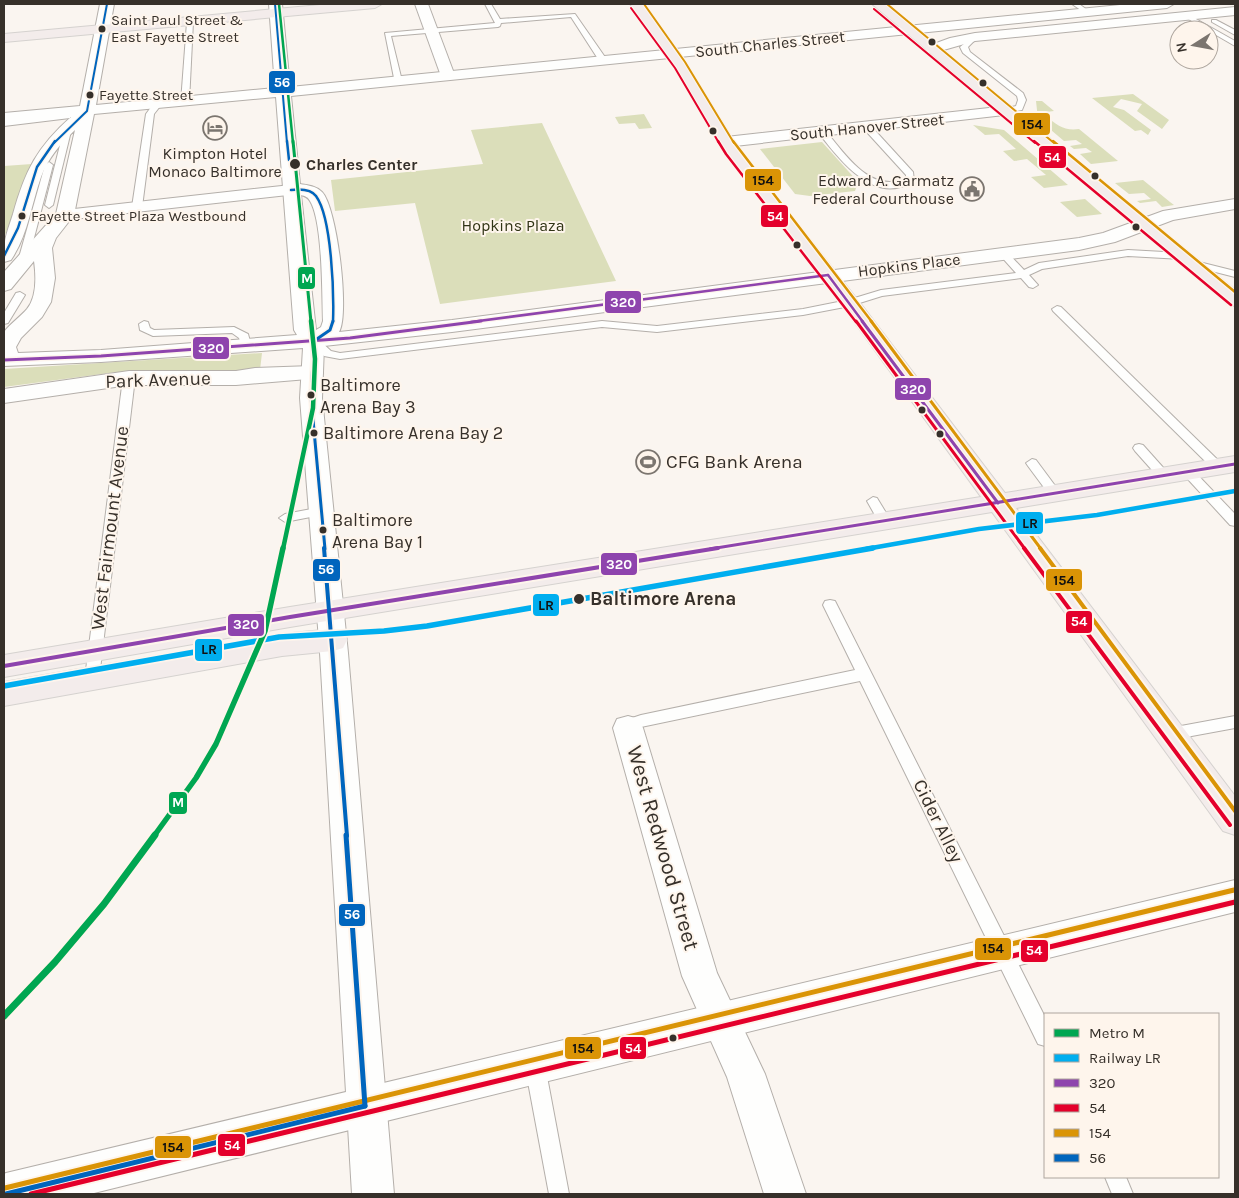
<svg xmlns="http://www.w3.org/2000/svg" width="1239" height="1198" font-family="Karla,sans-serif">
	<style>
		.green { fill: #dbdeba }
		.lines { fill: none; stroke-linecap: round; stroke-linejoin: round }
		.service-casing { stroke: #b4afaa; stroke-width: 2 }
		.minor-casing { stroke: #b4afaa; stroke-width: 2 }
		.tertiary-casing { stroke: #b4afaa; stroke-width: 2 }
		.secondary-casing { stroke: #b4afaa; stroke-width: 2 }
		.primary-casing { stroke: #d5d2cf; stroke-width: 2 }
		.service { fill: #fefefd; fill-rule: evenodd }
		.minor { fill: #fefefd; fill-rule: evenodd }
		.tertiary { fill: #fefefd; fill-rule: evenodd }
		.secondary { fill: #fefefd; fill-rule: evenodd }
		.primary { fill: #f3eceb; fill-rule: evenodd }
		.bus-1-far2-casing { stroke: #fef5ec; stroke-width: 5 }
		.bus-1-far1-casing { stroke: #fef5ec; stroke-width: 6 }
		.bus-1-casing { stroke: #fef5ec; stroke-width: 8 }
		.bus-2-far4-casing { stroke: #fef5ec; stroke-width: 4 }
		.bus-2-far3-casing { stroke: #fef5ec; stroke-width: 5 }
		.bus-2-far2-casing { stroke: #fef5ec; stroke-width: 6 }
		.bus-2-far1-casing { stroke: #fef5ec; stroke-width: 8 }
		.bus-2-casing { stroke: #fef5ec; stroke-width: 9 }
		.bus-3-far4-casing { stroke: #fef5ec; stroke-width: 4 }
		.bus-3-far3-casing { stroke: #fef5ec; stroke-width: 5 }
		.bus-3-far2-casing { stroke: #fef5ec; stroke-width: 6 }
		.bus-3-far1-casing { stroke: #fef5ec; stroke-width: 8 }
		.bus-3-casing { stroke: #fef5ec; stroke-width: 9 }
		.bus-4-far4-casing { stroke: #fef5ec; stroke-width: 4 }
		.bus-4-far3-casing { stroke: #fef5ec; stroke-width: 5 }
		.bus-4-far2-casing { stroke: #fef5ec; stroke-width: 6 }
		.bus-4-far1-casing { stroke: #fef5ec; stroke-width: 8 }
		.bus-4-casing { stroke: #fef5ec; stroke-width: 9 }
		.bus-1-far2 { stroke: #8e44ad; stroke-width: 2.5 }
		.bus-1-far1 { stroke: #8e44ad; stroke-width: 3 }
		.bus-1 { stroke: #8e44ad; stroke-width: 4 }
		.bus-2-far4 { stroke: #e4002b; stroke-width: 2 }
		.bus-2-far3 { stroke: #e4002b; stroke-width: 2.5 }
		.bus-2-far2 { stroke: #e4002b; stroke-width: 3 }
		.bus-2-far1 { stroke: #e4002b; stroke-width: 4 }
		.bus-2 { stroke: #e4002b; stroke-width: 5 }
		.bus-3-far4 { stroke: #da9406; stroke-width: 2 }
		.bus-3-far3 { stroke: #da9406; stroke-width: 2.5 }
		.bus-3-far2 { stroke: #da9406; stroke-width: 3 }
		.bus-3-far1 { stroke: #da9406; stroke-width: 4 }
		.bus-3 { stroke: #da9406; stroke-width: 5 }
		.bus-4-far4 { stroke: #0065bd; stroke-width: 2 }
		.bus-4-far3 { stroke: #0065bd; stroke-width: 2.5 }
		.bus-4-far2 { stroke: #0065bd; stroke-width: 3 }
		.bus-4-far1 { stroke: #0065bd; stroke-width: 4 }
		.bus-4 { stroke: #0065bd; stroke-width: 5 }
		.rail-1-far1-casing { stroke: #fef5ec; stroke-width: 8 }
		.rail-1-casing { stroke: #fef5ec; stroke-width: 9 }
		.rail-1-far1 { stroke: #00aeef; stroke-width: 4.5 }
		.rail-1 { stroke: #00aeef; stroke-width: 5.5 }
		.metro-1-far4-casing { stroke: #fef5ec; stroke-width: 4.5 }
		.metro-1-far3-casing { stroke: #fef5ec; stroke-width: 5.5 }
		.metro-1-far2-casing { stroke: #fef5ec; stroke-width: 8 }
		.metro-1-far1-casing { stroke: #fef5ec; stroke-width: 9 }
		.metro-1-casing { stroke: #fef5ec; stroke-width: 11 }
		.metro-1-far4 { stroke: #00a651; stroke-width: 2.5 }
		.metro-1-far3 { stroke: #00a651; stroke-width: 3 }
		.metro-1-far2 { stroke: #00a651; stroke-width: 4.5 }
		.metro-1-far1 { stroke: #00a651; stroke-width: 5.5 }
		.metro-1 { stroke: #00a651; stroke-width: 7 }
		.bus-dot { fill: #36302a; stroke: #fef5ec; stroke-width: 2 }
		.labels { text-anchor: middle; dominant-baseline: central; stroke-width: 4; stroke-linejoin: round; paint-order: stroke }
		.far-bus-label { font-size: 15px; fill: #36302a; stroke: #fef5ec; text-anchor: start }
		.far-street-label { font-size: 16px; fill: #36302a; stroke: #fef5ec }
		.far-poi-label { font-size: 16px; fill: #36302a; stroke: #fef5ec }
		.far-stop-label { font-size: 16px; font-weight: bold; fill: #36302a; stroke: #fef5ec; text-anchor: start }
		.far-park-label { font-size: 16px; fill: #303415; stroke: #fef5ec }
		.bus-label { font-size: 18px; fill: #36302a; stroke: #fef5ec; text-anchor: start }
		.street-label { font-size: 19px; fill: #36302a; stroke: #fef5ec }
		.poi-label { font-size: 19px; fill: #36302a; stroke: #fef5ec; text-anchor: start }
		.stop-label { font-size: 19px; font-weight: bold; fill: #36302a; stroke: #fef5ec; text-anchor: start }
		.near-street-label { font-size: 22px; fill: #36302a; stroke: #fef5ec }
		.line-badge { stroke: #fef5ec; stroke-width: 2 }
		.badge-label { font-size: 14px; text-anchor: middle; font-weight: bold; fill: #fff }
		.pale-badge-label { font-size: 14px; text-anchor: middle; font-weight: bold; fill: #111 }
	</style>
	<rect width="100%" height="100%" fill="#faf5f0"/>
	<g class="green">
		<path d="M1133 94 1169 120 1162 129 1137 111 1142 104 1121 99 1113 107 1124 110 1151 130 1148 135 1141 130 1135 131 1092 98Z"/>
		<path d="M1036 101H1042L1054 111 1046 112V116C1057 125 1064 131 1079 129L1118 161 1091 164 1080 154 1092 152 1086 148 1074 149 1070 146 1082 144 1076 140 1064 141 1038 119Z"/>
		<path d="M644 114 652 128 639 129 635 123 619 124 615 117Z"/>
		<path d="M542 123 616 281 440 304 415 203 335 211 331 180 483 164 471 130Z"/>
		<path d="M973 125 1004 130 1068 185 1044 188 1031 177 1046 175 1027 159 1014 161 1003 151 1016 149 999 134 985 135Z"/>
		<path d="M822 142 858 182 855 191 810 196 795 194 760 149Z"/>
		<path d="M32 164 4 238V166Z"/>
		<path d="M1143 180 1170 202 1174 205 1162 207 1156 201 1140 203 1137 201 1151 199 1144 193 1129 194 1115 183Z"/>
		<path d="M1085 199 1102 214 1077 217 1060 202Z"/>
		<path d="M262 353 260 370 117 372 4 387V369Z"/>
	</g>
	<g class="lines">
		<g class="service-casing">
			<g id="service">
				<path d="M485 4H491L500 19 575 14 607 60 600 62 571 17 501 23 500 26 498 27 391 36 402 81 395 83 385 33 495 23Z"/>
				<path d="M1072 4H1079L1090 12 1085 13Z"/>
				<path d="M1187 14 1235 41V46L1185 17 1184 16Z"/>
				<path d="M190 20 193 22 189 102 185 104 181 102 187 22Z"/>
				<path d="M1212 20H1216L1235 30V35L1212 22Z"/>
				<path d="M975 35 978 37 968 47 970 52 1023 93 1026 100 1022 110 1004 113V109L1016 106 1018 100 1017 96 963 53 960 47Z"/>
				<path d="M154 103 161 105 154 114 142 207 137 210 132 207 146 114Z"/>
				<path d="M67 114H70V118L4 126V122Z"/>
				<path d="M65 125 72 127 53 205 49 208 45 205Z"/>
				<path d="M864 125H870L913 172 914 181C910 183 905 186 900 187 867 197 835 154 818 132L825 130C845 154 871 195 906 178V175L864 129Z"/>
				<path d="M49 162 53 165 28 261 26 263H20L18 261 45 165Z"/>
				<path d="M1003 250 1006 251 1024 270 1039 263 1128 250 1182 253 1187 256 1182 259 1128 256 1042 269 1029 275 1038 285 1033 288 1029 287 1021 278 882 296 850 306 803 315 657 332 602 327 340 359 324 356 309 341 310 339H318L331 351 340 353 602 321 657 326 803 309 848 300 881 290 1016 273 998 253Z"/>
				<path d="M1191 260 1235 271V277L1188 265 1186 263Z"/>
				<path d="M20 292 25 295 8 323 4 324V313L16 293Z"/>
				<path d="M1057 306 1061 307 1222 464 1224 467 1222 470H1214L1053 311 1052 309Z"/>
				<path d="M144 321 148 322 150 328 154 330 234 327 248 334 251 345 250 347H242L239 338 232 333 153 336 140 330 139 324Z"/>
				<path d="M129 375 135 378 99 678 97 682 92 684 87 682 85 678 123 378Z"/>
				<path d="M1139 444 1143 445 1168 473 1170 476 1168 479H1160L1135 451 1133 448 1135 445Z"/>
				<path d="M1032 459 1036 460 1059 491 1061 494 1059 497H1051L1028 466 1026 463Z"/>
				<path d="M1188 468 1192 469 1235 514V526L1230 525 1184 475 1182 472Z"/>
				<path d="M873 497 877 498 891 521 890 524 885 525 880 524 867 501Z"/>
				<path d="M322 507 328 511 326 514 285 522 279 518 285 514Z"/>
				<path d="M830 600 835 601 837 605 1045 1017V1046L1038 1044 860 681 641 727 628 734 623 732 620 728 629 719 641 715 855 670 823 605 825 601Z"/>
				<path d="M1235 716V728L1170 740 1165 738 1162 734 1165 730 1170 728Z"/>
				<path d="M535 1056 542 1059 545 1066 569 1194H549L525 1066 528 1059Z"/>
				<path d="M1105 1177H1126L1133 1194H1112Z"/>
			</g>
		</g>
		<g class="minor-casing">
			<g id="minor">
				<path d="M415 4H428L455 76 453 79H443L441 76Z"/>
				<path d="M1235 7V15L975 41 933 53 928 52 926 49 928 46 950 38 975 33Z"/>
				<path d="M1007 106 1013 108 1015 111 1013 114 726 147 720 145 718 142 720 139 726 137Z"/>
				<path d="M291 185 297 186 300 190 297 194 65 220 59 219 56 215 59 211 65 210Z"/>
				<path d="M628 716 639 719 643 728 717 973 765 1074 806 1194H764L727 1077 682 976 613 728 617 719Z"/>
			</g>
		</g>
		<g class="tertiary-casing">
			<g id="tertiary">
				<path d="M312 366 320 368 323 373 320 378 236 385H129L4 403V389L129 371H236L255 368Z"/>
				<path d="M1235 880V912L90 1194H4V1174L6 1173Z"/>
			</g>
		</g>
		<g class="secondary-casing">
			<path id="secondary" d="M100 4H114L96 105 275 88 269 4H282L290 87 1130 4H1174L1167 8 291 96 300 184C307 185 316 186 322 192 337 207 350 314 339 332L452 320 1079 238 1103 233 1163 211 1235 199V209L1173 220 1115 242 1079 250 452 332 324 346 322 398 348 653 394 1194H352L320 653 300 398 303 348 101 362 4 366V332C11 323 20 317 27 309 37 297 36 275 34 261L11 289 4 291V272L56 214 75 130C61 143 48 158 41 177 31 205 28 235 11 260L4 262C3 240 7 233 13 214 25 171 37 147 71 117L4 123V113L80 106ZM276 97 294 330 297 335 101 350 18 353 16 347 21 338 42 317 51 302 55 278 52 248 56 238 74 215 94 114ZM301 195C305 196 308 197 310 201 323 222 322 295 323 321L321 327 316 330Z"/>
		</g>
		<g class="primary-casing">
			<g id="primary">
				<path d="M331 4H382L375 8 4 42V34Z"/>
				<path d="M630 4H642L687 65 738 148 864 308 1005 493 1235 456V472L1016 508 1235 796V835L1223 831 992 512 290 627 4 677V655L290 607 981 497 850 316 725 154 673 65Z"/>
				<path d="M872 4H886L1235 290V306L1228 304Z"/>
				<path d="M333 629 343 632 347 640 343 648 333 651 282 656 4 706V682L282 634Z"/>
			</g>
		</g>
		<use href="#service" class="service"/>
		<use href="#minor" class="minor"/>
		<use href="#tertiary" class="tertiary"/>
		<use href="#secondary" class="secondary"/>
		<use href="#primary" class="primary"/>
		<g class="bus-1-far2-casing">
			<g id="bus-1-far2">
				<path d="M828 275 863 322"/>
				<path d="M471 322 828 275"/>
			</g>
		</g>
		<g class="bus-1-far1-casing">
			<g id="bus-1-far1">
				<path d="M862 321 998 503"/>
				<path d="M4 360 101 356 350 338 481 321"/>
				<path d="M710 549 1235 464"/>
			</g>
		</g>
		<g class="bus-1-casing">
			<path id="bus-1" d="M4 666 290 617 718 548"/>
		</g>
		<g class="bus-2-far4-casing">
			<g id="bus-2-far4">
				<path d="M631 8 675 68 719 143"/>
				<path d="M874 9 1035 143"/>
			</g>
		</g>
		<g class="bus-2-far3-casing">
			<g id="bus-2-far3">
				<path d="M718 141 726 154 856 322"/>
				<path d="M1034 141 1231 305"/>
			</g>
		</g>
		<g class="bus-2-far2-casing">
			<path id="bus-2-far2" d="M856 321 1025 549"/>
		</g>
		<g class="bus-2-far1-casing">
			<path id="bus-2-far1" d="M1024 548 1230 825"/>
		</g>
		<g class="bus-2-casing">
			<path id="bus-2" d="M31 1194 1235 902"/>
		</g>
		<g class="bus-3-far4-casing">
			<g id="bus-3-far4">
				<path d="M644 4 685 62 734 143"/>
				<path d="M887 4 1054 143"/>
			</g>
		</g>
		<g class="bus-3-far3-casing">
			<g id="bus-3-far3">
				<path d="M733 141 872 322"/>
				<path d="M1053 141 1235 292"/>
			</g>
		</g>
		<g class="bus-3-far2-casing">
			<path id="bus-3-far2" d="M871 321 1041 549"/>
		</g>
		<g class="bus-3-far1-casing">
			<path id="bus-3-far1" d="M1040 548 1235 811"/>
		</g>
		<g class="bus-3-casing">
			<path id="bus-3" d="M5 1188 1234 890"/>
		</g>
		<g class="bus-4-far4-casing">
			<g id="bus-4-far4">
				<path d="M275 4 287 143"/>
				<path d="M54 143 87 111 107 4"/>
			</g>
		</g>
		<g class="bus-4-far3-casing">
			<g id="bus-4-far3">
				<path d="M287 141 289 160"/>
				<path d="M291 190C299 189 311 189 316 196 332 218 334 295 333 322"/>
				<path d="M4 256 18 228 37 167 55 141"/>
			</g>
		</g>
		<g class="bus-4-far2-casing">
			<g id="bus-4-far2">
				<path d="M314 341 330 330 333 321"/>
				<path d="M314 341 311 398 325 549"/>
			</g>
		</g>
		<g class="bus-4-far1-casing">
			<path id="bus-4-far1" d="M324 548 347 836"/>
		</g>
		<g class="bus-4-casing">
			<g id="bus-4">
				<path d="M346 835 365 1106"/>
				<path d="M6 1194 365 1106"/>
			</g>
		</g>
		<use href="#bus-1-far2" class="bus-1-far2"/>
		<use href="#bus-1-far1" class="bus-1-far1"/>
		<use href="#bus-1" class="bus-1"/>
		<use href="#bus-2-far4" class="bus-2-far4"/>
		<use href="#bus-2-far3" class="bus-2-far3"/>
		<use href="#bus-2-far2" class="bus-2-far2"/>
		<use href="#bus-2-far1" class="bus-2-far1"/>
		<use href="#bus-2" class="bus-2"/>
		<use href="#bus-3-far4" class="bus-3-far4"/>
		<use href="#bus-3-far3" class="bus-3-far3"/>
		<use href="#bus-3-far2" class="bus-3-far2"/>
		<use href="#bus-3-far1" class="bus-3-far1"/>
		<use href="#bus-3" class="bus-3"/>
		<use href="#bus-4-far4" class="bus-4-far4"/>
		<use href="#bus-4-far3" class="bus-4-far3"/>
		<use href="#bus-4-far2" class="bus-4-far2"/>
		<use href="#bus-4-far1" class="bus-4-far1"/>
		<use href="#bus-4" class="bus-4"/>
		<g class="rail-1-far1-casing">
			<path id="rail-1-far1" d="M866 549 979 529 1097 515 1235 491"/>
		</g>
		<g class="rail-1-casing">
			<path id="rail-1" d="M4 686 279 637 384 631 427 626 873 548"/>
		</g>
		<use href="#rail-1-far1" class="rail-1-far1"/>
		<use href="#rail-1" class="rail-1"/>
		<g class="metro-1-far4-casing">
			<path id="metro-1-far4" d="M279 4 293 143"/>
		</g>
		<g class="metro-1-far3-casing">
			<path id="metro-1-far3" d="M293 141 311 322"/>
		</g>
		<g class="metro-1-far2-casing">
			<path id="metro-1-far2" d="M283 549 313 408 315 359 311 321"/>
		</g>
		<g class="metro-1-far1-casing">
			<path id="metro-1-far1" d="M154 836 196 778 216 744 265 631 283 548"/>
		</g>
		<g class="metro-1-casing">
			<path id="metro-1" d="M4 1016 55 962 104 904 155 835"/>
		</g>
		<use href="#metro-1-far4" class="metro-1-far4"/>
		<use href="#metro-1-far3" class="metro-1-far3"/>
		<use href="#metro-1-far2" class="metro-1-far2"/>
		<use href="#metro-1-far1" class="metro-1-far1"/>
		<use href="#metro-1" class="metro-1"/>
	</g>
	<defs>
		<g id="hotel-ring" transform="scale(1.25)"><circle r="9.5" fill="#fef5ec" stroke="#7b756f" stroke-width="1.5"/><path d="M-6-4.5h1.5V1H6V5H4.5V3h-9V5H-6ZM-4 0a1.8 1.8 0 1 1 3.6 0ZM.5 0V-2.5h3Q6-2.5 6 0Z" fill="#7b756f"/></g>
		<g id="civic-ring" transform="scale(1.25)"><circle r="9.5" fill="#fef5ec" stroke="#7b756f" stroke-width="1.5"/><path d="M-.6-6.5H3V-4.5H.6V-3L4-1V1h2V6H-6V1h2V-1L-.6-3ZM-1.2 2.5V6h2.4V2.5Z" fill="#7b756f"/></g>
		<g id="stadium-ring" transform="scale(1.25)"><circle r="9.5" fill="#fef5ec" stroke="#7b756f" stroke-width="1.5"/><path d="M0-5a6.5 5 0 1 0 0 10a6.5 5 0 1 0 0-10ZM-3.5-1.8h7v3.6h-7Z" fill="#7b756f"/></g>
	</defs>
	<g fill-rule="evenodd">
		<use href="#hotel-ring" x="215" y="128"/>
		<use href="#civic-ring" x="972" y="189"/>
		<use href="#stadium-ring" x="648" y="462"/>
	</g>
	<g class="bus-dot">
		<circle cx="102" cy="29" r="4.5"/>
		<circle cx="932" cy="42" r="4.5"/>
		<circle cx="983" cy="83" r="4.5"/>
		<circle cx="90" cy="95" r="4.5"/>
		<circle cx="713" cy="131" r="4.5"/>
		<circle cx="295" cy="164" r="6"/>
		<circle cx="1095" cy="176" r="4.5"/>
		<circle cx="22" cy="216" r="4.5"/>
		<circle cx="1136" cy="227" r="4.5"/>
		<circle cx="797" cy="245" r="4.5"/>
		<circle cx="311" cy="395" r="4.5"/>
		<circle cx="922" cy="410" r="4.5"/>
		<circle cx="314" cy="433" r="4.5"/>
		<circle cx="940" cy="434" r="4.5"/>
		<circle cx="323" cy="530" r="4.5"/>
		<circle cx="579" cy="599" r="6"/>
		<circle cx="673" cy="1038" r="4.5"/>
	</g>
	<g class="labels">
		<g class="far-bus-label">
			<text x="111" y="20">Saint Paul Street &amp;<tspan x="111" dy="17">East Fayette Street</tspan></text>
			<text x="99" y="95">Fayette Street</text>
			<text x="31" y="216">Fayette Street Plaza Westbound</text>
		</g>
		<g class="far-street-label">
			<text transform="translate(770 44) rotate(-6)">South Charles Street</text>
			<text transform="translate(867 127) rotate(-6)">South Hanover Street</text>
			<text transform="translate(909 265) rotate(-7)">Hopkins Place</text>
		</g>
		<g class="far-poi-label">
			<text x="215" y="153">Kimpton Hotel<tspan x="215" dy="18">Monaco Baltimore</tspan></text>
			<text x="954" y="180" text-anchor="end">Edward A. Garmatz<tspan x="954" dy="18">Federal Courthouse</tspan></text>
		</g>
		<g class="far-stop-label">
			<text x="306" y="164">Charles Center</text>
		</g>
		<g class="far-park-label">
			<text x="513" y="225">Hopkins Plaza</text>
		</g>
		<g class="bus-label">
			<text x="320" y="385">Baltimore<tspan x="320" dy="22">Arena Bay 3</tspan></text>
			<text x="323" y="433">Baltimore Arena Bay 2</text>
			<text x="332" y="520">Baltimore<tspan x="332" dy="22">Arena Bay 1</tspan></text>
		</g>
		<g class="street-label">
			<text transform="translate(158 380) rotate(-2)">Park Avenue</text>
			<text transform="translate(110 528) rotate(-83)">West Fairmount Avenue</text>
			<text transform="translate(938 821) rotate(64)">Cider Alley</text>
		</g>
		<g class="poi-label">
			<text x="666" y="462">CFG Bank Arena</text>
		</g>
		<g class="stop-label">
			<text x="590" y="599">Baltimore Arena</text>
		</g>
		<g class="near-street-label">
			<text transform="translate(663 848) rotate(74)">West Redwood Street</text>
		</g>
	</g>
	<g class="line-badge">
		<rect x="268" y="70" width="28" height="24" rx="5" fill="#0065bd"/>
		<rect x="1013" y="112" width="38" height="24" rx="5" fill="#da9406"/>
		<rect x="1038" y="145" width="29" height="24" rx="5" fill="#e4002b"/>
		<rect x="744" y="168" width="38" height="24" rx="5" fill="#da9406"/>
		<rect x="760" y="204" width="29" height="24" rx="5" fill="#e4002b"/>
		<rect x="297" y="266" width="19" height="24" rx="5" fill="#00a651"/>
		<rect x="604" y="290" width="38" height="24" rx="5" fill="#8e44ad"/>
		<rect x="192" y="336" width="38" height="24" rx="5" fill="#8e44ad"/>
		<rect x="894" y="377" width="38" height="24" rx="5" fill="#8e44ad"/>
		<rect x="1015" y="511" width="29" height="24" rx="5" fill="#00aeef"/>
		<rect x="600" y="552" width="38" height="24" rx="5" fill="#8e44ad"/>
		<rect x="312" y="558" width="29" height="24" rx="5" fill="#0065bd"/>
		<rect x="1045" y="568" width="38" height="24" rx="5" fill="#da9406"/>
		<rect x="532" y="593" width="28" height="24" rx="5" fill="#00aeef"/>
		<rect x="1065" y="610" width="28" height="24" rx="5" fill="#e4002b"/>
		<rect x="227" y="613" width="38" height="24" rx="5" fill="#8e44ad"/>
		<rect x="194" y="638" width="29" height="24" rx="5" fill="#00aeef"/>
		<rect x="168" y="791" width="20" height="24" rx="5" fill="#00a651"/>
		<rect x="338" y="903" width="28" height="24" rx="5" fill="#0065bd"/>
		<rect x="974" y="937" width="38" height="24" rx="5" fill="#da9406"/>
		<rect x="1020" y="939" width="29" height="24" rx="5" fill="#e4002b"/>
		<rect x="564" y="1036" width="38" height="24" rx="5" fill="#da9406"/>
		<rect x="619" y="1036" width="28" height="24" rx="5" fill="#e4002b"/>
		<rect x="217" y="1133" width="29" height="24" rx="5" fill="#e4002b"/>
		<rect x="154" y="1135" width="38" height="24" rx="5" fill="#da9406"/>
	</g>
	<g class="badge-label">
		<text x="282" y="87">56</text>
		<text x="1052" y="162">54</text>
		<text x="775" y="221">54</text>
		<text x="307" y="283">M</text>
		<text x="623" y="307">320</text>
		<text x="211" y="353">320</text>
		<text x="913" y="394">320</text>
		<text x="619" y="569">320</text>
		<text x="326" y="574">56</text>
		<text x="1079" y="626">54</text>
		<text x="246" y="629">320</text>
		<text x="178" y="807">M</text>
		<text x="352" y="919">56</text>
		<text x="1034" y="955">54</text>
		<text x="633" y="1053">54</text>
		<text x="232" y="1150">54</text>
	</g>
	<g class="pale-badge-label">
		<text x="1032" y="129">154</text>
		<text x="763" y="185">154</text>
		<text x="1030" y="528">LR</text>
		<text x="1064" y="585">154</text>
		<text x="546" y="610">LR</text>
		<text x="209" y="654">LR</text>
		<text x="993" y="953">154</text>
		<text x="583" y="1053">154</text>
		<text x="173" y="1152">154</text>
	</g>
	<rect width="1239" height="1198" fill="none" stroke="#36302a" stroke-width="10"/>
	<rect x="1044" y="1013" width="175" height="165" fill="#fef5ec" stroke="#aea69e"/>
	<rect x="1054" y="1029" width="25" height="8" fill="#00a651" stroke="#aea69e"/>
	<text x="1089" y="1038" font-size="15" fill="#36302a">Metro M</text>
	<rect x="1054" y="1054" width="25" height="8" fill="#00aeef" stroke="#aea69e"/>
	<text x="1089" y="1063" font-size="15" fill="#36302a">Railway LR</text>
	<rect x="1054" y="1079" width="25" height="8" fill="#8e44ad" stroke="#aea69e"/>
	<text x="1089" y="1088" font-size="15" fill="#36302a">320</text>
	<rect x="1054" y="1104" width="25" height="8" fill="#e4002b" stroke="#aea69e"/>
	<text x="1089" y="1113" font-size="15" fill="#36302a">54</text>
	<rect x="1054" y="1129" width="25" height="8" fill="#da9406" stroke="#aea69e"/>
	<text x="1089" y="1138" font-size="15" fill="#36302a">154</text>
	<rect x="1054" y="1154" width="25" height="8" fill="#0065bd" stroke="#aea69e"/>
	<text x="1089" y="1163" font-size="15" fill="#36302a">56</text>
	<g transform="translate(1194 45) rotate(259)"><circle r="24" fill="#fef5ec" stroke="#aea69e"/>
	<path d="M0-4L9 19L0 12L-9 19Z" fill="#7b756f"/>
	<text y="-8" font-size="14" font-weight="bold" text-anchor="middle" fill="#36302a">N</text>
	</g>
</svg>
